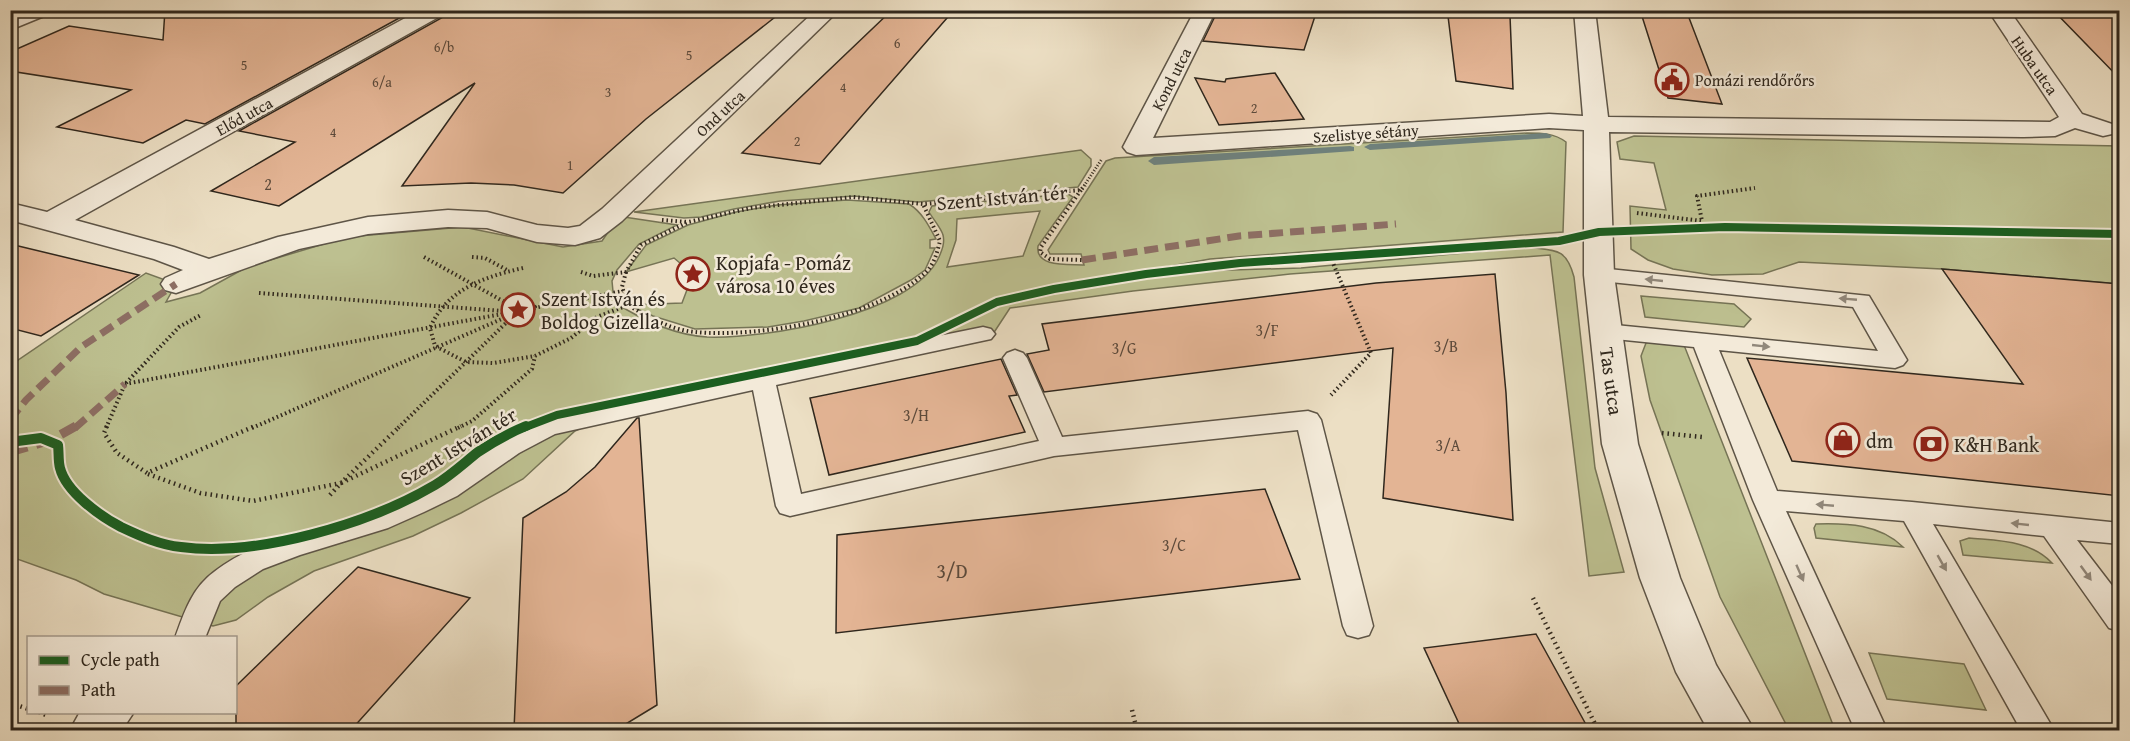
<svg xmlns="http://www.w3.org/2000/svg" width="2130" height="741" font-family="'Gentium Book Plus',serif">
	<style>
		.green { fill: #bdc090; stroke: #767456; stroke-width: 1.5; fill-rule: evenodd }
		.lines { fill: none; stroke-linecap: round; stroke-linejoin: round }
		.stream { fill: #6f807b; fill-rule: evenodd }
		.building { fill: #e3b494; stroke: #2f271d; stroke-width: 1.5 }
		.service-casing { stroke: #5e5547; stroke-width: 3 }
		.minor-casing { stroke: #5e5547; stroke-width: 3 }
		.path-far2 { stroke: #2f271d; stroke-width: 3; stroke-dasharray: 1 2; stroke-linecap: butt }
		.path-far1 { stroke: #2f271d; stroke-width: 4; stroke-dasharray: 1.5 3; stroke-linecap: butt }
		.path { stroke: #2f271d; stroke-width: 4.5; stroke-dasharray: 1.5 4; stroke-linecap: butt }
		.service { fill: #f3ead9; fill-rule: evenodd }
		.minor { fill: #f3ead9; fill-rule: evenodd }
		.quiet-far1 { stroke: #8d6e63; stroke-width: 7; stroke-dasharray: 14 7; stroke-linecap: butt }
		.quiet { stroke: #8d6e63; stroke-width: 9; stroke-dasharray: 18 9; stroke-linecap: butt }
		.cycleway-far1-casing { stroke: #f3ead9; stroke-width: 12 }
		.cycleway-casing { stroke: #f3ead9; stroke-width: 14 }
		.cycleway-far1 { stroke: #1b5e20; stroke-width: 8 }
		.cycleway { stroke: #1b5e20; stroke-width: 10 }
		.oneway { fill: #91887b }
		.labels { text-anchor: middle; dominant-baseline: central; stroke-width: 5; stroke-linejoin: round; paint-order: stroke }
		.far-number-label { font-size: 14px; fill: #5c4a3b }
		.far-street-label { font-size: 16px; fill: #2f271d; stroke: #f3ead9 }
		.far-poi-label { font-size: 16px; fill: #2f271d; stroke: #f3ead9; text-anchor: start }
		.number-label { font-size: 16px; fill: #5c4a3b }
		.street-label { font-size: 20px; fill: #2f271d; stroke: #f3ead9 }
		.poi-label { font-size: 20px; fill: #2f271d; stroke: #f3ead9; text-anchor: start }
		.near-number-label { font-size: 20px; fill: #5c4a3b }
	</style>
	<rect width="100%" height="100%" fill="#ecdfc4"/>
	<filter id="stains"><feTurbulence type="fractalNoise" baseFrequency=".00333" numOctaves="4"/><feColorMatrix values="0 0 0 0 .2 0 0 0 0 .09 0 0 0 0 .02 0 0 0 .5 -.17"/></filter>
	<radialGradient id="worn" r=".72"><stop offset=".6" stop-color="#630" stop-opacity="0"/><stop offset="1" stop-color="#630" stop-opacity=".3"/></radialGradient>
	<g class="green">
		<path d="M1527 133C1542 133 1554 133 1566 142L1563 232 1210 259 1132 273 1301 268 1528 247C1555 251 1566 247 1574 277L1595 468 1624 572 1589 576 1550 255 1290 274 1133 291 1010 308 991 337 598 420 575 431 523 479 461 513 413 536 314 571 268 597 236 620 213 626 104 594 76 580 17 559 11 549V365L146 273 176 284 166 302 200 293 247 267 347 237 463 227 563 247 602 241 615 222 624 217 677 225 639 244 617 270 612 281 614 302C642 320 674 335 707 337 765 339 913 315 939 257 942 250 945 243 943 235 941 228 933 219 929 212L932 206 1068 194 1073 197 1038 246C1035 268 1069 264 1084 265L1081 254H1050L1048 250 1106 161 1115 158ZM1040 211 1023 256 947 267 956 240 957 219Z"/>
		<path d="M1634 136 2119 146V284L1942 269 1799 262 1763 274 1712 275 1673 269 1648 260 1631 249 1630 206 1666 210 1654 163 1620 159 1617 142Z"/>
		<path d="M1081 150 1091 159V166L1078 187 918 202 854 196 780 201 734 209 701 217 684 218 634 212Z"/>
		<path d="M847 200 909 204C922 212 929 226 936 239L930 240V248H935L925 270 911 280 859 308 804 321 768 327 695 329 653 316 628 305 682 303 693 274 674 258 626 272 646 245 688 225 736 212 777 205Z"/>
		<path d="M1641 296 1734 304 1751 319 1744 327 1645 317Z"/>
		<path d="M1661 337 1684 345 1835 730H1789L1720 597 1650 400 1641 356 1646 343Z"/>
		<path d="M1816 524C1847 523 1880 524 1903 547L1816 538 1814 528Z"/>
		<path d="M1969 538C1999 541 2030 540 2052 563L1963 555 1960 541Z"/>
		<path d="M1869 653 1964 664 1986 710 1887 699Z"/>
	</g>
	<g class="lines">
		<g class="stream">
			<path d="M1546 133 1552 136 1550 138 1370 150 1364 147 1370 144Z"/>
			<path d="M1350 146 1354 147V151L1154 165 1148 161 1154 157Z"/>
		</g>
	</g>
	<g class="building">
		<path d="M165 10H414L205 124 186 120 143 143 57 127 131 90 10 71V52L69 26 163 40Z"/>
		<path d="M449 10H784L646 119 563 193 514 185 471 183 402 186 475 83 279 206 211 191 295 142 239 131 445 16Z"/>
		<path d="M892 10H954L820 164 742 153Z"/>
		<path d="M1218 10H1317L1304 50 1203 41Z"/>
		<path d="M1640 10H1686L1722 104 1668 98Z"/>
		<path d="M2053 10 2120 13V79Z"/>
		<path d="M1461 12 1510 16 1513 89 1456 81 1448 16 1462 17Z"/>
		<path d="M1275 73 1304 119 1219 125 1195 78 1225 82 1226 79Z"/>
		<path d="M10 244 139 275 41 336 10 328Z"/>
		<path d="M1942 269 2120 284V496L1792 461 1747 358 2023 384Z"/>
		<path d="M1495 274 1506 393 1513 520 1383 498 1393 348 1044 392 1027 354 1049 350 1042 324 1376 283Z"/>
		<path d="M1001 359 1017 395 1009 396 1025 432 829 475 810 398Z"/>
		<path d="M637 418H639L657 705 616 730H514L523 518 566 492 595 467Z"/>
		<path d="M1265 489 1300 579 836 633 837 535Z"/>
		<path d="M358 567 470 598 351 730H236V686Z"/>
		<path d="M1536 634 1589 730H1462L1424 648Z"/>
	</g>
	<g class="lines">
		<g class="service-casing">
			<g id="service">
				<path d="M1599 268 1869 296 1907 360 1903 365 1895 368 1719 350 1777 491 1912 502 2120 523V544L2077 540 2120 596V631L2109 628 2044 536 1933 524 2054 730H2021L1904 521 1786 511 1887 730H1855L1753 500 1694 347 1605 338 1597 336 1593 331 1597 326 1605 324 1878 351 1853 307 1591 280 1588 275 1591 270Z"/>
				<path d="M983 327 991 329 995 334 991 339 776 385 801 494 1039 441 1003 358 1007 353 1015 350 1023 353 1027 358 1062 437 1308 411 1317 414 1321 420 1373 626 1369 635 1358 638 1347 635 1343 626 1298 430 1054 456 790 516 780 513 776 506 753 390 555 434 519 453 457 496 424 512 388 528 300 555 263 569 235 587 220 601 205 638H175C184 613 192 588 214 572 264 533 331 530 388 506 408 498 428 489 446 477 484 454 517 426 561 413Z"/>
			</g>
		</g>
		<g class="minor-casing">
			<g id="minor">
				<path d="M23 10H52L49 14 10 30V16Z"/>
				<path d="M420 10H447L444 14 75 220 174 247 209 259 278 237 368 217 448 210 487 212 537 225 568 228 580 226 602 209 816 10H839L622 221 600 238 575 245 537 242 487 228 448 227 368 234 299 249 176 293 165 290 161 284 165 278 183 270 154 259 10 220V203L47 212Z"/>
				<path d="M1195 10H1216L1153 138 1549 114 1583 116 1574 10H1595L1608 117 2050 122 2059 117 1988 10H2009L2082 114 2112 124 2115 129 2112 134 2103 136 2075 128 2055 136 2023 137 1609 132 1614 275 1638 444 1680 578 1716 665 1754 730H1708L1676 672 1640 578 1602 444 1584 275V130L1549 128 1136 155 1127 152 1123 147Z"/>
				<path d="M80 712H134L122 730H70Z"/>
			</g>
		</g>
		<path class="path-far2" d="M1084 186 1102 159"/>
		<g class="path-far1">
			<path d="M1081 190 1041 247 1040 252 1050 259 1082 260"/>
			<path d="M1637 213 1702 221 1697 196 1755 188"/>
			<path d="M662 220 688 222"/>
			<path d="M1330 256 1371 353 1331 395"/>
			<path d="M424 257 510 305"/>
			<path d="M472 257 485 258 507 270"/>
			<path d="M523 268C484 277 447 289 430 328L435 346 466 362 493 363 535 356 571 338 597 317 628 305"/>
			<path d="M581 272 593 276 626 272 641 245 688 222 751 208 853 197 923 204 1081 190 1085 185"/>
			<path d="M626 272 622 287 628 305C648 317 671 330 695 332 759 338 877 318 925 273 934 265 937 253 940 241L923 204"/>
			<path d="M259 293 503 311"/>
			<path d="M526 302 535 307C528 320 514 324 502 315L507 306Z"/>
			<path d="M534 308 623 291"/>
			<path d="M125 384 502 314"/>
			<path d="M106 428 125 384 179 327 201 315"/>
			<path d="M252 428 504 318"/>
			<path d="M398 428 509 320"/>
			<path d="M458 428 472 421 532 369 535 356"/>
		</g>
		<g class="path">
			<path d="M107 426 104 433 117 453 147 473 255 426"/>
			<path d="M1662 433 1702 437"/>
			<path d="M148 474 200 493 253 501 341 483 400 426"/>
			<path d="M330 495 341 483 461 426"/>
			<path d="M1533 598 1598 730"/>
			<path d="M10 703 28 709"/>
			<path d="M1132 710 1137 730"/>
			<path d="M39 712 48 716"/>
		</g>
		<use href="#service" class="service"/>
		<use href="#minor" class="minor"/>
		<g class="quiet-far1">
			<path d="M1082 260 1239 236 1396 224"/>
			<path d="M10 420 26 400 81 347 176 284"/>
			<path d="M75 428 125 384"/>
		</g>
		<path class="quiet" d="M10 452 51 440 76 426"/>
		<g class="cycleway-far1-casing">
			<path id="cycleway-far1" d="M523 428 557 415 917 341 997 302 1054 289 1146 274 1240 263 1559 241 1599 232 1725 227 2120 234"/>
		</g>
		<g class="cycleway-casing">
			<path id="cycleway" d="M10 442 41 438 58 445C59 452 58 461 60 468 66 492 100 516 121 527 140 536 160 545 181 547 257 557 369 524 435 485 450 476 464 463 478 452 493 442 509 433 526 426"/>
		</g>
		<use href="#cycleway-far1" class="cycleway-far1"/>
		<use href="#cycleway" class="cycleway"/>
	</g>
	<defs><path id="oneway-solid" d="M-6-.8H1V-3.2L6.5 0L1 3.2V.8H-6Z" transform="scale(1.5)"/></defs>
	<g class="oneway">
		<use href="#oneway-solid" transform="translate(1654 280) rotate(-174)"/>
		<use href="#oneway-solid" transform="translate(1848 299) rotate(-175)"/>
		<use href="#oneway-solid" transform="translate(1761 346) rotate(6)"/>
		<use href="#oneway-solid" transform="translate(1825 505) rotate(-175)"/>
		<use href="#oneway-solid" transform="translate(2020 524) rotate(-174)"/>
		<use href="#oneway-solid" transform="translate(1942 563) rotate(60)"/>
		<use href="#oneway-solid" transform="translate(1800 573) rotate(66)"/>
		<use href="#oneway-solid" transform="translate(2086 573) rotate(54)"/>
	</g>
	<defs>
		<g id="civic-ring" transform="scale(1.725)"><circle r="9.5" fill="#f3ead9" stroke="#8f2418" stroke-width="1.5"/><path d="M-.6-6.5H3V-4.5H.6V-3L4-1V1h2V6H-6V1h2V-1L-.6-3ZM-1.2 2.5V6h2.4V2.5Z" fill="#8f2418"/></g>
		<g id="sight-ring" transform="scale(1.725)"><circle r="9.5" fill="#f3ead9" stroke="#8f2418" stroke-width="1.5"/><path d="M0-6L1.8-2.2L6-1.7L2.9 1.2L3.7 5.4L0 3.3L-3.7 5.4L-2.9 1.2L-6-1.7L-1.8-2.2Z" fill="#8f2418"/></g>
		<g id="shop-ring" transform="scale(1.725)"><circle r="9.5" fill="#f3ead9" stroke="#8f2418" stroke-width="1.5"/><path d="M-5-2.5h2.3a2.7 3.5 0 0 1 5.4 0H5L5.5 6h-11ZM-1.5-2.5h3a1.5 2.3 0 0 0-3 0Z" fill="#8f2418"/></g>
		<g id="bank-ring" transform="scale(1.725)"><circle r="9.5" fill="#f3ead9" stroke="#8f2418" stroke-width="1.5"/><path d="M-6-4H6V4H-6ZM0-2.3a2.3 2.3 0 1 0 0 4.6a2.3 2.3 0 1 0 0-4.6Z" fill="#8f2418"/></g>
	</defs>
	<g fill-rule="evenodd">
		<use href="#civic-ring" x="1672" y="80"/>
		<use href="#sight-ring" x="693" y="274"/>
		<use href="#sight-ring" x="518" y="310"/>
		<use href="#shop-ring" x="1843" y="440"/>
		<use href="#bank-ring" x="1931" y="444"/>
	</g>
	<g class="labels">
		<g class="far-number-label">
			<text x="897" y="43">6</text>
			<text x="444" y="47">6/b</text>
			<text x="689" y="55">5</text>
			<text x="244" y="65">5</text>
			<text x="382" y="82">6/a</text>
			<text x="843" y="87">4</text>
			<text x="608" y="92">3</text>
			<text x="1254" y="108">2</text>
			<text x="333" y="132">4</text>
			<text x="797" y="141">2</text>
			<text x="570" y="165">1</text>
		</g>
		<g class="far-street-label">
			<text transform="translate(2035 65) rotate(55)">Huba utca</text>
			<text transform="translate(1171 79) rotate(-63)">Kond utca</text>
			<text transform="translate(720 113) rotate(-43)">Ond utca</text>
			<text transform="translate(244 116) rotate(-29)">Előd utca</text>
			<text transform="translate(1366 133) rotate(-4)">Szelistye sétány</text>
		</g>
		<g class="far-poi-label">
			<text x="1695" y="80">Pomázi rendőrőrs</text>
		</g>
		<g class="number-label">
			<text x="268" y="184">2</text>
			<text x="1267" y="330">3/F</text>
			<text x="1446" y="346">3/B</text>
			<text x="1124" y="348">3/G</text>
			<text x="916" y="415">3/H</text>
			<text x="1448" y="445">3/A</text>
			<text x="1174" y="545">3/C</text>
		</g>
		<g class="street-label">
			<text transform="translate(1002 197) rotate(-5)">Szent István tér</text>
			<text transform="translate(1612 381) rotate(82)">Tas utca</text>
			<text transform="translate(458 446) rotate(-31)">Szent István tér</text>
		</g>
		<g class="poi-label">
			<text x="716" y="262">Kopjafa - Pomáz<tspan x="716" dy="23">városa 10 éves</tspan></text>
			<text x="541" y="298">Szent István és<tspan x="541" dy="23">Boldog Gizella</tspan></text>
			<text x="1866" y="440">dm</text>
			<text x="1954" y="444">K&amp;H Bank</text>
		</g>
		<g class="near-number-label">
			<text x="952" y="570">3/D</text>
		</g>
	</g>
	<rect width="2130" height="741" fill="none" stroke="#ecdfc4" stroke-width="36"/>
	<rect x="12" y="12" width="2106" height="717" fill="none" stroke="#2f271d" stroke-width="3"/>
	<rect x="18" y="18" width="2094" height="705" fill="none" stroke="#2f271d" stroke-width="1.5"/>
	<rect x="27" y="636" width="210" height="78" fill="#f3ead9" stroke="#a59c8e" stroke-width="1.5"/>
	<rect x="39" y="656" width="30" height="9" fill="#1b5e20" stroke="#a59c8e" stroke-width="1.5"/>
	<text x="81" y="666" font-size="18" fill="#2f271d">Cycle path</text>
	<rect x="39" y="686" width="30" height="9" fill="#8d6e63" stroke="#a59c8e" stroke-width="1.5"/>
	<text x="81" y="696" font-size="18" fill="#2f271d">Path</text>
	<rect width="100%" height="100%" filter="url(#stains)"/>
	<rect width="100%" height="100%" fill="url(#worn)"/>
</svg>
